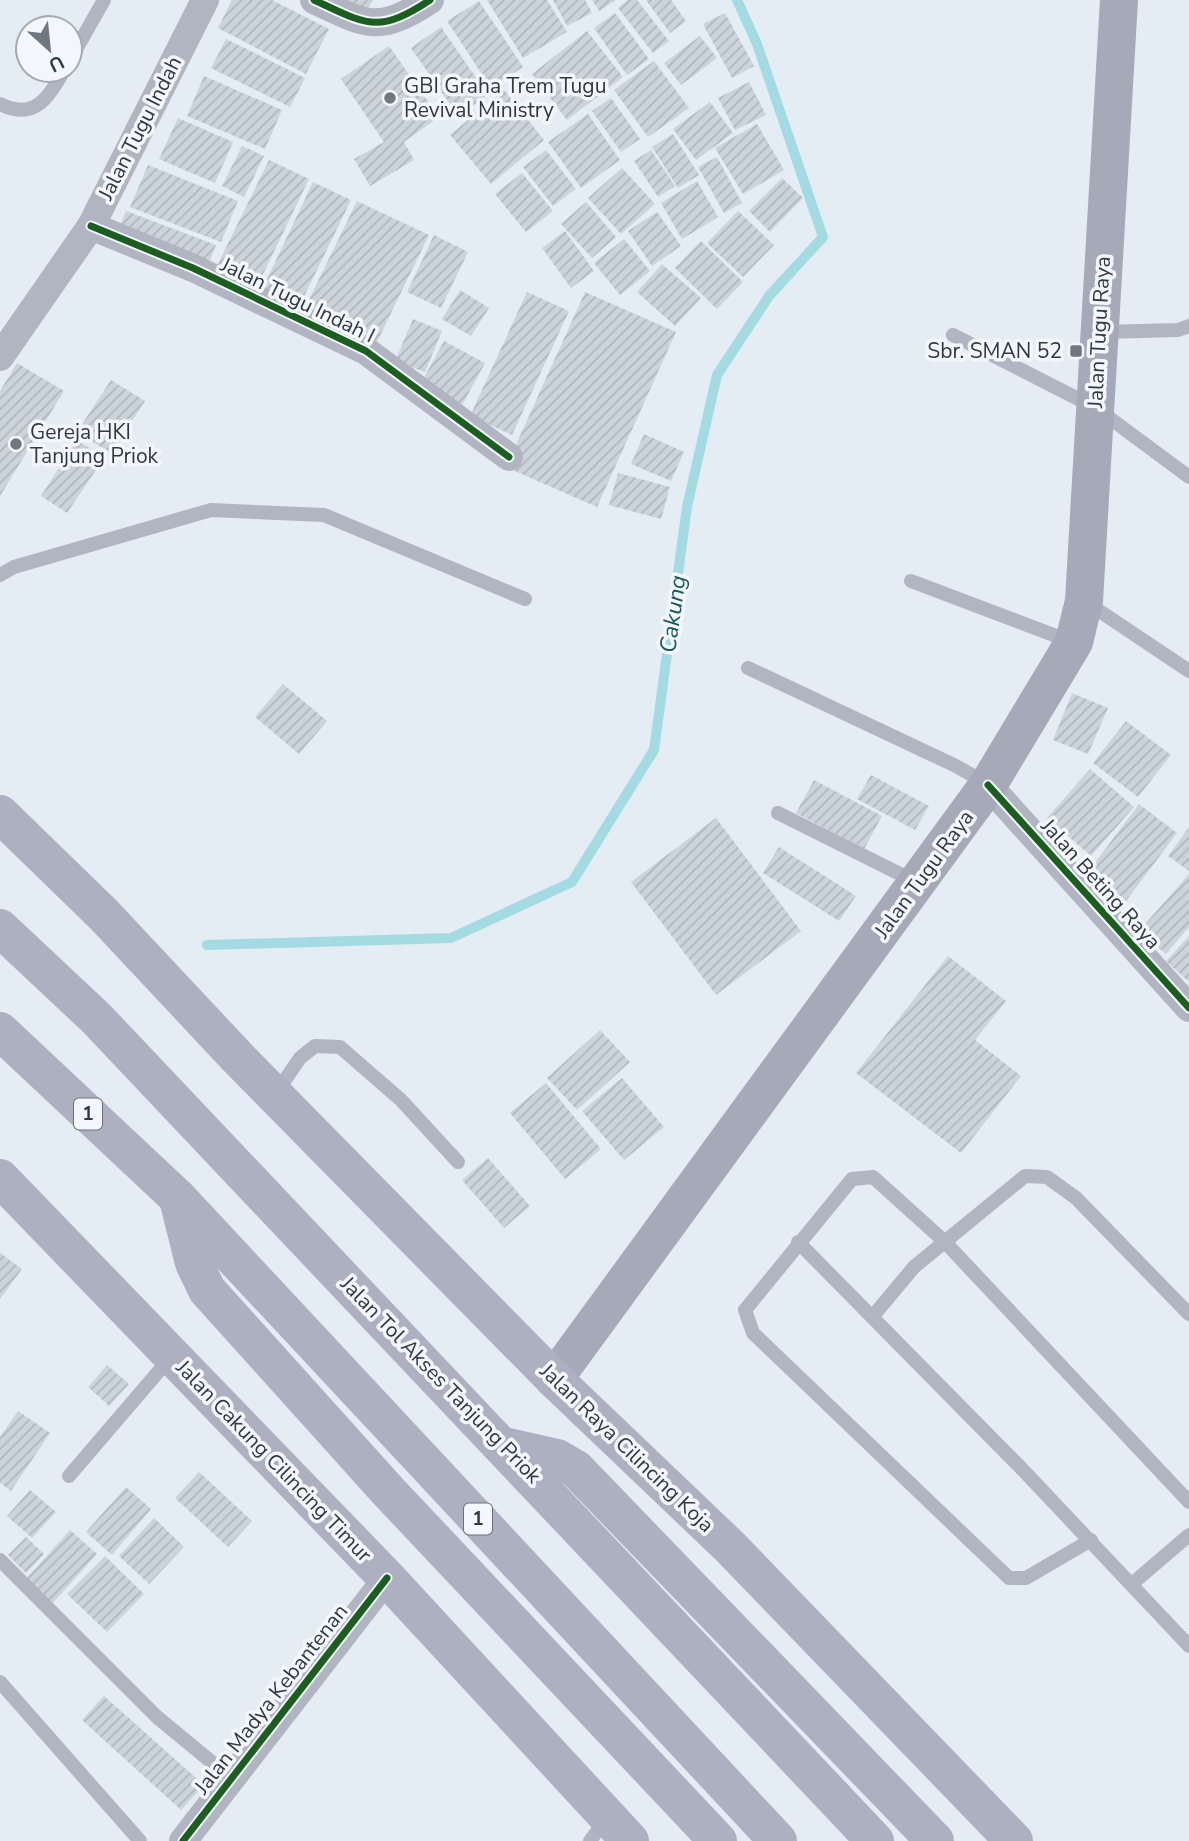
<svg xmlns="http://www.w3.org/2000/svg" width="1189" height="1841" font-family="'Nunito Sans',sans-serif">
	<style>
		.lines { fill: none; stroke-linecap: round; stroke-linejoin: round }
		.stream { stroke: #a4dbe2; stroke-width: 10 }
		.building { fill: url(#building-hatch) }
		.lane { stroke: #b1b4c1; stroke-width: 14 }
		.street { stroke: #b1b4c1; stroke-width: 28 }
		.secondary { stroke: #a5a9b8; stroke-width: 38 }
		.highway { stroke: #adb0c1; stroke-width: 38 }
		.cycleway-casing { stroke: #f3f7fc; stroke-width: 11 }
		.cycleway { stroke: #1b5e20; stroke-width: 7 }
		.poi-dot { fill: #6f7880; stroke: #f3f7fc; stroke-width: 2.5 }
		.labels { text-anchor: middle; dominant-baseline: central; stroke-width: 7; stroke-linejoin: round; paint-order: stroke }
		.shield { fill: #f3f7fc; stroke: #6a727a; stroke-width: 2 }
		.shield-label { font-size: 19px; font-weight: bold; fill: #303942 }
		.poi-label { font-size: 21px; fill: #303942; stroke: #f3f7fc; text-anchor: start }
		.street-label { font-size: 21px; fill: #303942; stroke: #f3f7fc }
		.water-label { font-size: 23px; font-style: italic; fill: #195a5f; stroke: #f3f7fc }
	</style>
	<defs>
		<pattern id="building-hatch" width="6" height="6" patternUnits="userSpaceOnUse" patternTransform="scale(1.75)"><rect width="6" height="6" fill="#cbd4db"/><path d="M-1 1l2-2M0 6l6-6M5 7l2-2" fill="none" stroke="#afb7bd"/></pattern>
	</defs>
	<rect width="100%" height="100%" fill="#e4ecf4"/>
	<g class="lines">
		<path class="stream" d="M207 945 451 938 572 882 654 750 687 507 717 375 769 296 823 237 757 44 737 0"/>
	</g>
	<g class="building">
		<path d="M232 0H272L329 29 306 74 218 28Z"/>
		<path d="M346 0H373L366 12Z"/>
		<path d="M487 0H547L567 32 523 58Z"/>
		<path d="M553 0H585L592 13 567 26Z"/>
		<path d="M592 0H616L599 11Z"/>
		<path d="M628 0H637L669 41 653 53 618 8Z"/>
		<path d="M646 0H671L686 21 670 33Z"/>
		<path d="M479 1 523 67 491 88 447 21Z"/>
		<path d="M615 13 649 59 627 75 594 28Z"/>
		<path d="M725 13 754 66 732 78 703 24Z"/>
		<path d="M441 27 488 95 458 116 411 48Z"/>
		<path d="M587 31 623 77 567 120 532 74Z"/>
		<path d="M700 36 717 58 681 85 664 63Z"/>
		<path d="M226 39 305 78 290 107 211 68Z"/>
		<path d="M389 46 439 117 404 142 414 160 370 186 354 159 384 142 341 79Z"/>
		<path d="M654 61 689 108 648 137 614 90Z"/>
		<path d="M204 76 282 110 265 149 187 116Z"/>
		<path d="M749 82 766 115 735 130 718 98Z"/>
		<path d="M504 90 544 140 491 184 450 135Z"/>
		<path d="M611 98 640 139 621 152 592 111Z"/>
		<path d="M710 102 733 133 696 160 673 129Z"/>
		<path d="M588 114 620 160 581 188 548 142Z"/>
		<path d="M178 118 233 142 215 183 159 159Z"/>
		<path d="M757 124 784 170 743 194 715 148Z"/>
		<path d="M673 134 699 175 678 188 652 147Z"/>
		<path d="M242 146 264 156 244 197 222 186Z"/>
		<path d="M546 150 576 189 553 206 523 167Z"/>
		<path d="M651 150 675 186 658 197 634 161Z"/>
		<path d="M717 157 742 203 724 213 698 167Z"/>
		<path d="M269 160 309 179 254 293 213 274Z"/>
		<path d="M148 165 238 201 221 242 130 207Z"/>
		<path d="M622 168 655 204 621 234 588 198Z"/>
		<path d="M522 173 553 211 526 232 495 194Z"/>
		<path d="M782 178 803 198 770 232 749 211Z"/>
		<path d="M697 181 718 217 682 239 661 203Z"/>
		<path d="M313 182 351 200 296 313 259 296Z"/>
		<path d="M357 201 429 235 374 348 302 314Z"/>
		<path d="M586 202 616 237 592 258 561 224Z"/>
		<path d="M126 211 216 245 207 268 117 234Z"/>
		<path d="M738 211 774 245 743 277 707 243Z"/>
		<path d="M657 212 681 246 652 266 628 231Z"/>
		<path d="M565 231 594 271 571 288 542 248Z"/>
		<path d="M434 235 468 252 441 308 407 292Z"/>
		<path d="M624 239 650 271 620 295 594 263Z"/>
		<path d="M701 241 743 282 717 309 675 268Z"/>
		<path d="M662 264 701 298 675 326 637 292Z"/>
		<path d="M460 290 489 308 471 336 442 319Z"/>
		<path d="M527 292 569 311 512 435 470 416Z"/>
		<path d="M585 292 676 332 597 507 506 467Z"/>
		<path d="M413 319 442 331 425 372 395 361Z"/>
		<path d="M444 341 485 363 461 407 420 385Z"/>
		<path d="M17 363 64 391 0 496V391Z"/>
		<path d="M111 380 145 401 111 453 77 432Z"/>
		<path d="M644 434 684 452 671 481 631 464Z"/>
		<path d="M77 440 104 458 67 513 41 496Z"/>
		<path d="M618 473 670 487 661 519 609 505Z"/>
		<path d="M283 684 327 721 299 754 255 717Z"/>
		<path d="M1072 693 1108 708 1088 754 1053 740Z"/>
		<path d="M1126 721 1171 755 1138 797 1093 763Z"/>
		<path d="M1090 769 1134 807 1091 856 1047 818Z"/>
		<path d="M871 775 929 806 915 830 857 799Z"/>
		<path d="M814 780 882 816 864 849 796 813Z"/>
		<path d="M1139 804 1177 833 1126 901 1088 872Z"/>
		<path d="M716 818 801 931 716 995 631 882Z"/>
		<path d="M1189 827V871L1168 856Z"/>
		<path d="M779 847 856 896 839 921 763 873Z"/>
		<path d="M1189 874V927L1166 954 1139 931Z"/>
		<path d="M1189 936V982L1166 961Z"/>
		<path d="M948 956 1006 1001 975 1040 1021 1076 961 1153 856 1073Z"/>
		<path d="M600 1030 630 1062 577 1110 547 1078Z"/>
		<path d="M622 1078 664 1127 624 1160 582 1111Z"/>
		<path d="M546 1083 601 1149 565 1179 510 1113Z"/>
		<path d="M488 1158 530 1206 504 1228 462 1180Z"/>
		<path d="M0 1253 22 1269 0 1299Z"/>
		<path d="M107 1365 129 1384 109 1406 88 1387Z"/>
		<path d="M18 1411 50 1433 11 1491 0 1483V1437Z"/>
		<path d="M199 1472 252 1521 228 1547 175 1498Z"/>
		<path d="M126 1487 151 1509 112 1555 86 1532Z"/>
		<path d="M30 1490 56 1512 32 1538 7 1516Z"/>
		<path d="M154 1518 184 1547 149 1584 119 1556Z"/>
		<path d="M70 1530 97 1554 51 1605 24 1581Z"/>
		<path d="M26 1537 44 1554 26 1573 8 1555Z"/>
		<path d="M105 1556 144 1594 107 1632 67 1594Z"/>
		<path d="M104 1696 204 1785 181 1810 82 1720Z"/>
	</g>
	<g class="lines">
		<g class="lane">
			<path d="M70 60 104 0"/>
			<path d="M0 104C34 121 49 98 64 70"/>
			<path d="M1103 332 1178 330 1189 326"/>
			<path d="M953 335 1096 408 1189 477"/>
			<path d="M0 575 14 567 211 510 324 515 525 599"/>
			<path d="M911 581 1072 642"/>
			<path d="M1086 602 1189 671"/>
			<path d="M748 668 954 765 986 783"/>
			<path d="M778 813 914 881"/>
			<path d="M276 1093 300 1058 315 1046 340 1047 401 1100 458 1162"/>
			<path d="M798 1242 1023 1470 1189 1646"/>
			<path d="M873 1316 914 1267 1025 1176 1047 1177 1076 1198 1189 1314"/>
			<path d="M69 1476 171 1357"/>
			<path d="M1091 1540 1026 1578H1009L753 1333 745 1310 852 1179 873 1177 944 1241 1189 1502"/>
			<path d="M0 1560 157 1717 232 1779"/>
			<path d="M1133 1583 1189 1535"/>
			<path d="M0 1682 140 1841"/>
			<path d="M590 1841 606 1819"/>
		</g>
		<g class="street">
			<path d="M314 0C366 24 377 35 430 0"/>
			<path d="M91 226 193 268 366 351 509 457"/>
			<path d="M0 357 91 226 205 0"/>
			<path d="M988 785 1189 1008"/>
			<path d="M183 1841 387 1578"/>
		</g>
		<path class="secondary" d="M554 1379 988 785 1074 642 1084 601 1119 0"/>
		<g class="highway">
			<path d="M0 814 104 915 238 1058 554 1379 730 1547 1014 1841"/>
			<path d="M0 928 96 1018 875 1841"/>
			<path d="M0 1031 177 1197 778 1841"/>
			<path d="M0 1178 387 1578 630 1841"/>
			<path d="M178 1199 194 1263 207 1290 388 1491 718 1841"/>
			<path d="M504 1446 557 1458 576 1469 935 1841"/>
		</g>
		<g class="cycleway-casing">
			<g id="cycleway">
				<path d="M314 0C366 24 377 35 430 0"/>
				<path d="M91 226 193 268 366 351 509 457"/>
				<path d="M988 785 1189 1008"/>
				<path d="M183 1841 387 1578"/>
			</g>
		</g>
		<use href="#cycleway" class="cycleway"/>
	</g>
	<g class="poi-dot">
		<circle cx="390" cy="98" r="7"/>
		<rect x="1069" y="344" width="14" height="14" rx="3.5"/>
		<circle cx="16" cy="444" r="7"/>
	</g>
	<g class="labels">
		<g class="shield">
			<rect x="74" y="1098.5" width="28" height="31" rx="5"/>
			<rect x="464" y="1503.5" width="28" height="31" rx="5"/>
		</g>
		<g class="shield-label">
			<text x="88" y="1114">1</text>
			<text x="478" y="1519">1</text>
		</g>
		<g class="poi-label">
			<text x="404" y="86">GBI Graha Trem Tugu<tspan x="404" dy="24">Revival Ministry</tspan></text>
			<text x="1062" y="351" text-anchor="end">Sbr. SMAN 52</text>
			<text x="30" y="432">Gereja HKI<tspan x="30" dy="24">Tanjung Priok</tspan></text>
		</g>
		<g class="street-label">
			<text transform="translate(140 128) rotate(-63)">Jalan Tugu Indah</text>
			<text transform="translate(298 300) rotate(26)">Jalan Tugu Indah I</text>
			<text transform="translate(1099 332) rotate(-87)">Jalan Tugu Raya</text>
			<text transform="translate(924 874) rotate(-54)">Jalan Tugu Raya</text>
			<text transform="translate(1101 884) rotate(48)">Jalan Beting Raya</text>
			<text transform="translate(441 1380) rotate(46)">Jalan Tol Akses Tanjung Priok</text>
			<text transform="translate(627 1448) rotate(44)">Jalan Raya Cilincing Koja</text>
			<text transform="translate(274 1461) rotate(46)">Jalan Cakung Cilincing Timur</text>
			<text transform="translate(271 1699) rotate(-52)">Jalan Madya Kebantenan</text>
		</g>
		<g class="water-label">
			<text transform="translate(673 614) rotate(-82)">Cakung</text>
		</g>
	</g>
	<g transform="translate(49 49) rotate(153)"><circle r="33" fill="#f3f7fc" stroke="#a5abb2" stroke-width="2"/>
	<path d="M0-5L12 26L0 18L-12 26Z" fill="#6f7880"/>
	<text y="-10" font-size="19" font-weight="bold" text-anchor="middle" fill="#303942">U</text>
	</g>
</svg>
